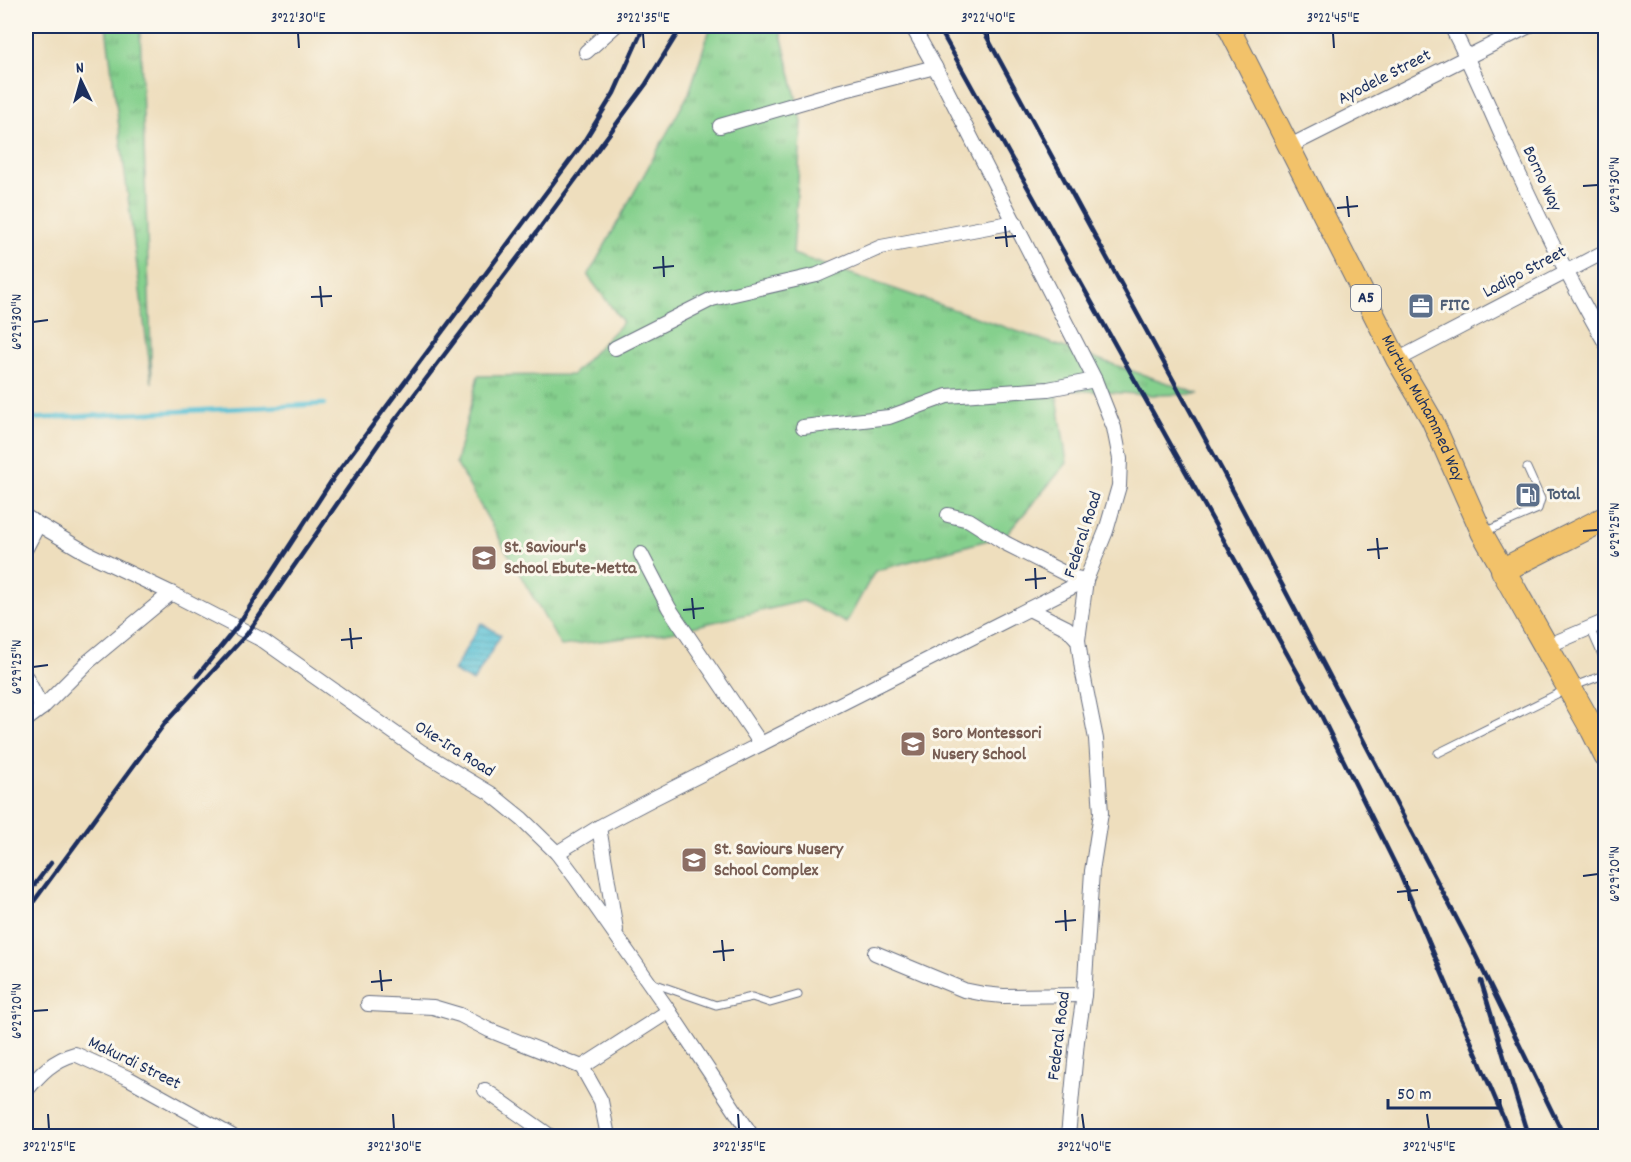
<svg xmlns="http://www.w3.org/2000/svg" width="1631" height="1162" font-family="Dekko,sans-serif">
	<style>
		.grass { fill: url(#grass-tufts); stroke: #508076; stroke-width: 1.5 }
		.water { fill: url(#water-rules); stroke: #3a789a; stroke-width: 1.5 }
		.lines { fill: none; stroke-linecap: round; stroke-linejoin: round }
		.stream { stroke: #58c1d5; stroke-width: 4.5 }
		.lane-casing { stroke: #656c7f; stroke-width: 9 }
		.street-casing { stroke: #656c7f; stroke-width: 16 }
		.primary-casing { stroke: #656c7f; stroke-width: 23 }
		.highway-casing { stroke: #656c7f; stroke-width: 26 }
		.lane { stroke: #fff; stroke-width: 7 }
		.street { stroke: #fff; stroke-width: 14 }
		.primary { stroke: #f2c26a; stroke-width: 21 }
		.highway { stroke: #f2c26a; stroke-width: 24 }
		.rail { stroke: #1b2f5e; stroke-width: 4.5 }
		.ticks { fill: none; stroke: #1b2f5e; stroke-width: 2 }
		.labels { text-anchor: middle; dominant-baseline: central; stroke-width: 6; stroke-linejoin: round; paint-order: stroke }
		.shield { fill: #fbf7ec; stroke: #5e6b89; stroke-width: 1.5 }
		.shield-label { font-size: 16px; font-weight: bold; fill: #1b2f5e }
		.street-label { font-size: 18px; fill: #1b2f5e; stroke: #fbf7ec }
		.service-label { font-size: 18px; font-weight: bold; fill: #4e5e75; stroke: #fbf7ec; text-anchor: start }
		.education-label { font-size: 18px; font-weight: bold; fill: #785e54; stroke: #fbf7ec; text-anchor: start }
		.neatline { fill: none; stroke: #1b2f5e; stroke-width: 2 }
		.ticks-label { font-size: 15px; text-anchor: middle; fill: #1b2f5e }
	</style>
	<defs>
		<pattern id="grass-tufts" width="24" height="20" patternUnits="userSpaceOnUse" patternTransform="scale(1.5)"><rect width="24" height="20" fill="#85d08d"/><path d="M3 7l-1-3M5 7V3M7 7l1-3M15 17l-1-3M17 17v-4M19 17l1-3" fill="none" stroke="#6ca976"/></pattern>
		<pattern id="water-rules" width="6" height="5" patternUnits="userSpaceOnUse" patternTransform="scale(1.5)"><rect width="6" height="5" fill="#58c1d5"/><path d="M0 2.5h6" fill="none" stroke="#489db0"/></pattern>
	</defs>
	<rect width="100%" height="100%" fill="#fbf7ec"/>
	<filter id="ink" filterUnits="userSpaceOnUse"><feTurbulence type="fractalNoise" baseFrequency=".0167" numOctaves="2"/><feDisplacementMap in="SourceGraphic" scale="12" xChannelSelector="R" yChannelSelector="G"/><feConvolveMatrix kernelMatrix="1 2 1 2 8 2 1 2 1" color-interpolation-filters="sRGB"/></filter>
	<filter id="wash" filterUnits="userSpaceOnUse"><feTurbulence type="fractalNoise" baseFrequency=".008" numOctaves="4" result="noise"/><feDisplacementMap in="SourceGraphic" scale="24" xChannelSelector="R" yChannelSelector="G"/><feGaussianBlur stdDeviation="1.35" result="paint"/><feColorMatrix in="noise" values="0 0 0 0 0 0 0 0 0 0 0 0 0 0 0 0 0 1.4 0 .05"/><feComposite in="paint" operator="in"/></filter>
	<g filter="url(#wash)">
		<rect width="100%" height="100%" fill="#eedebd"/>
		<g class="grass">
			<path d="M106 26H140L152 383Z"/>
			<path d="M711 26H780L781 34 802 122 793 254 1199 394 1153 395 1056 389 1067 463 1006 535 875 571 846 623 803 601 671 632 561 646 456 463 478 376 572 375 623 322 588 276 689 93Z"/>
		</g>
		<path class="water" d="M481 623 501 635 473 682 453 671Z"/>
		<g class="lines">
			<path class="stream" d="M26 419 324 404"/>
		</g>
	</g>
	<g filter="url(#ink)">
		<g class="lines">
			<g class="lane-casing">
				<g id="lane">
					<path d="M1484 532 1538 509 1541 499 1527 468"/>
					<path d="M1590 628 1606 664"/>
					<path d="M1438 753 1569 688 1606 674"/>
					<path d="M650 982 716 1005 752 997 770 1003 798 995"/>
				</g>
			</g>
			<g class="street-casing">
				<g id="street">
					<path d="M912 26 935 67 1095 380 1114 428 1120 459 1119 486 1106 531 1086 580 1078 640 1082 669 1096 739 1101 813 1092 871 1084 995 1077 1041 1068 1136"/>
					<path d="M1451 26C1474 70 1493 117 1514 163 1542 225 1572 285 1606 344"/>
					<path d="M586 52 615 26"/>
					<path d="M720 126 841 91 935 67"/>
					<path d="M1290 146 1529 26"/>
					<path d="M615 348 712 299 817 275 881 247 1015 222"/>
					<path d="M1397 360 1606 251"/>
					<path d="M803 427 889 417 947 396 1048 389 1095 380"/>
					<path d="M948 515 969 520 1005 543 1072 577 1086 580"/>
					<path d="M26 517 87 553 171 593 264 641 420 751 490 793 522 819 557 853 575 877 669 1011 752 1136"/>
					<path d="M26 548 38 525"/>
					<path d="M641 554 669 608 761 744"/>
					<path d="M1029 609 1067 628 1078 640"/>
					<path d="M1545 647 1606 621"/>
					<path d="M26 677 42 708"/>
					<path d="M26 720 42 708 89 661 171 593"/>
					<path d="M599 827 616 930"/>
					<path d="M557 853 599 827 654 798 1086 580"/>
					<path d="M875 953 964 990 984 994 1003 996 1084 995"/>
					<path d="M368 1004 433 1007 460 1015 489 1030 582 1067 601 1101 608 1136"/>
					<path d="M582 1067 669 1011"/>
					<path d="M485 1090 550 1136"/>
					<path d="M26 1091C40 1074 53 1060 75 1054L128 1078 232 1136"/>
				</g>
			</g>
			<g class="primary-casing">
				<g id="primary">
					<path id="s1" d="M1228 26 1397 360 1432 420 1482 533 1503 570"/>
				</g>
			</g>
			<g class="highway-casing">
				<path id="highway" d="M1606 518 1503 570 1593 730 1606 756"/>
			</g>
			<use href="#lane" class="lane"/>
			<use href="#street" class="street"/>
			<use href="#primary" class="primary"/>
			<use href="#highway" class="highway"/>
			<g class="rail">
				<path d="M938 26 1321 715 1400 874 1511 1136"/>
				<path d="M981 26 1221 468 1471 946 1564 1136"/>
				<path d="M197 676 236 628 334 477 583 143 614 93 644 26"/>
				<path d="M26 896 51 863"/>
				<path d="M26 912 165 723 247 634 395 420 522 252 646 84 682 26"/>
				<path d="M1481 981 1528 1136"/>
			</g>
		</g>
	</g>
	<path class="ticks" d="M298 33 299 48M643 33 644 48M988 33 989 48M1333 33 1334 48M1583 186 1598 185M1347 196 1349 217M1337 208 1358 206M1005 226 1007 247M995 238 1016 236M663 256 664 277M653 268 674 266M320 286 322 307M311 297 332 296M33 322 48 320M1583 531 1598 530M1377 538 1379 559M1367 550 1388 548M1035 568 1036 589M1025 580 1046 578M692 598 694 619M683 610 704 608M350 628 352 649M341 640 362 638M33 667 48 665M1583 876 1598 874M1407 881 1409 901M1397 892 1418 890M1065 910 1066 931M1055 922 1076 920M722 940 724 961M713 952 734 950M380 970 382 991M371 982 392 980M33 1011 48 1010M48 1114 49 1129M393 1114 394 1129M738 1114 739 1129M1082 1114 1084 1129M1427 1114 1429 1129"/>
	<defs>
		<g id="office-square" transform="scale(1.35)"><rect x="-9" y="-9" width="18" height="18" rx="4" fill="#5c6f8a" stroke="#fbf7ec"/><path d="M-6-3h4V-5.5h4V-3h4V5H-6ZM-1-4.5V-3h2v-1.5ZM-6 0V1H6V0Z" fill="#fff"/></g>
		<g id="fuel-square" transform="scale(1.35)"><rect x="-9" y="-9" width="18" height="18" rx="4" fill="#5c6f8a" stroke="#fbf7ec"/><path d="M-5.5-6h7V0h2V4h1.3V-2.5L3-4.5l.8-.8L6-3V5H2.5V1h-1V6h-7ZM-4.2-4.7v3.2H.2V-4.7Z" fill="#fff"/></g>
		<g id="school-square" transform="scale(1.35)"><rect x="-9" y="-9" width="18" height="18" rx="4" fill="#8d6e63" stroke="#fbf7ec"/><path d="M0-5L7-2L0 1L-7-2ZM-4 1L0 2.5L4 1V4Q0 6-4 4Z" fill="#fff"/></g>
	</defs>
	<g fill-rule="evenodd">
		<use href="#office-square" x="1421" y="306"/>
		<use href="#fuel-square" x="1528" y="495"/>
		<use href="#school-square" x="484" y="558"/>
		<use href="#school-square" x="913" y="744"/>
		<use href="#school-square" x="694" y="860"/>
	</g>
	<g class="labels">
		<rect class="shield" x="1351" y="285" width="30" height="26" rx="4.5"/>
		<g class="shield-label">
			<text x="1366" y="298">A5</text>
		</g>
		<g class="street-label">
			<text transform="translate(1385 78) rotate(-27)">Ayodele Street</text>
			<text transform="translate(1541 179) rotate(65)">Borno Way</text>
			<text transform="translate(1525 273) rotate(-28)">Ladipo Street</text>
			<text stroke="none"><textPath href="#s1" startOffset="429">Murtula Muhammed Way</textPath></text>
			<text transform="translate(1084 535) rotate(-72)">Federal Road</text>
			<text transform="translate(454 750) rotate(32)">Oke-Ira Road</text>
			<text transform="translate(1060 1036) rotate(-83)">Federal Road</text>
			<text transform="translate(134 1064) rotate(26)">Makurdi Street</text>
		</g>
		<g class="service-label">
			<text x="1440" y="306">FITC</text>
			<text x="1547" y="495">Total</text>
		</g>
		<g class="education-label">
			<text x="504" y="548">St. Saviour's<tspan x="504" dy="21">School Ebute-Metta</tspan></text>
			<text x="932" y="734">Soro Montessori<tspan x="932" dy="21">Nusery School</tspan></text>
			<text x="714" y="850">St. Saviours Nusery<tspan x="714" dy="21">School Complex</tspan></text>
		</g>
	</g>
	<rect width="1631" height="1162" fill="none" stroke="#fbf7ec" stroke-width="66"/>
	<g transform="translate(81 81) rotate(355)" stroke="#fbf7ec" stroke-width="4.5" paint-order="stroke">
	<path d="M0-4.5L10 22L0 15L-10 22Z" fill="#1b2f5e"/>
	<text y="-9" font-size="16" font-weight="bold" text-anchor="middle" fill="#1b2f5e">N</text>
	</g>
	<path d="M1388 1099v9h112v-9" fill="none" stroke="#1b2f5e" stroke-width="3"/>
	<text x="1397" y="1099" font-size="18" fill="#1b2f5e" stroke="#fbf7ec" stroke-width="4.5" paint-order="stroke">50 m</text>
	<rect x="33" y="33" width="1565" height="1096" class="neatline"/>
	<g class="ticks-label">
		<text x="298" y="22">3°22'30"E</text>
		<text x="643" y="22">3°22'35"E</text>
		<text x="988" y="22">3°22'40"E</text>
		<text x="1333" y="22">3°22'45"E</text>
		<text transform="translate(1614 185) rotate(-90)" y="5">6°29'30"N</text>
		<text transform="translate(16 322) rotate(-90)" y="5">6°29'30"N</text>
		<text transform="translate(1614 530) rotate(-90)" y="5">6°29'25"N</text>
		<text transform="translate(16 667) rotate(-90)" y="5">6°29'25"N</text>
		<text transform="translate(1614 874) rotate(-90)" y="5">6°29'20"N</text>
		<text transform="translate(16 1011) rotate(-90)" y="5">6°29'20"N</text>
		<text x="49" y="1151">3°22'25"E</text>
		<text x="394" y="1151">3°22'30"E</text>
		<text x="739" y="1151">3°22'35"E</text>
		<text x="1084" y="1151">3°22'40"E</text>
		<text x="1429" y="1151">3°22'45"E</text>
	</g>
</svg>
